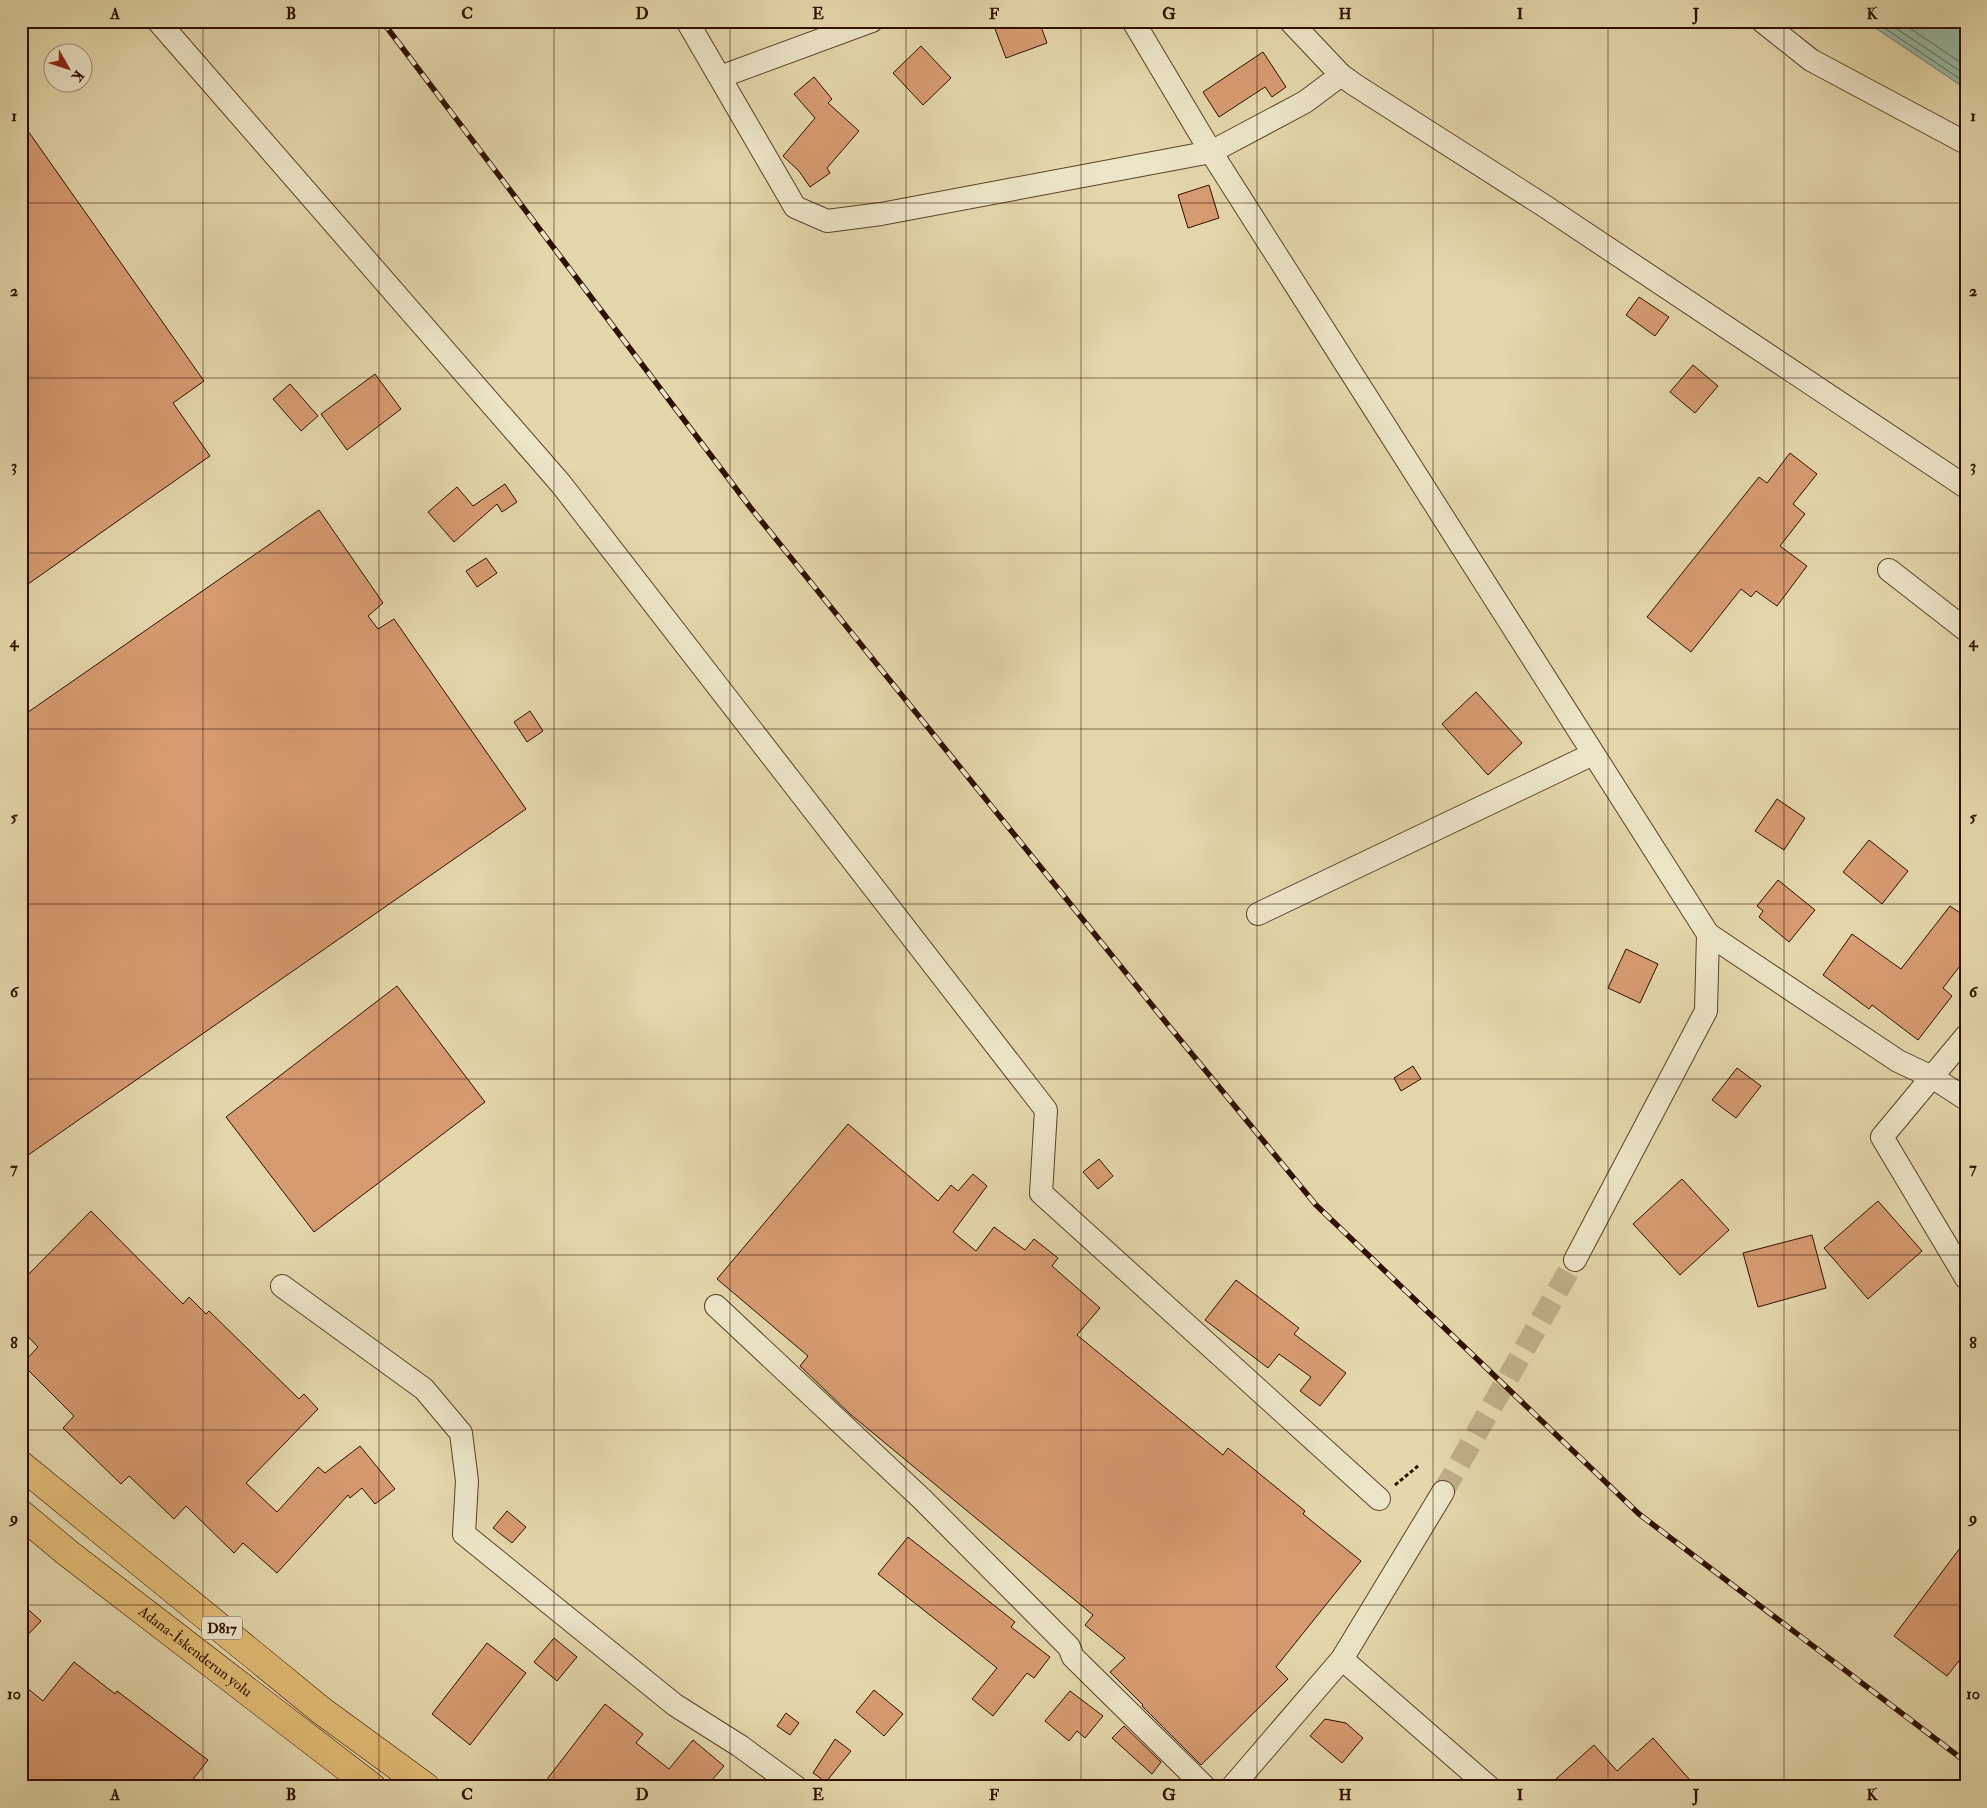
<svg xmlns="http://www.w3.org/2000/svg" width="1987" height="1808" font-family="'IM FELL Double Pica',serif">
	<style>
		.water { fill: #96baa6; stroke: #6d7664 }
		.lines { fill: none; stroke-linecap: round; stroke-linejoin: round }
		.shore { stroke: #626453; stroke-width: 1 }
		.building { fill: #d79b71; stroke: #2f0f00 }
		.minor-tunnel { stroke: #c0af89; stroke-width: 22; stroke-dasharray: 22 11; stroke-linecap: butt }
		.minor-casing { stroke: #5c412b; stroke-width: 24 }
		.highway-casing { stroke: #2f0f00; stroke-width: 29 }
		.path { stroke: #2f0f00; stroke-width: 3; stroke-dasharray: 4 2.5; stroke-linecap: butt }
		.minor { stroke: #ede5c8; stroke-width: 22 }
		.highway { stroke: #e2bc76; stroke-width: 28 }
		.rail-casing { stroke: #2f0f00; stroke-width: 5.5 }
		.rail { stroke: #ede5c8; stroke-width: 4; stroke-dasharray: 11; stroke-linecap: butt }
		.grid { fill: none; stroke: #2f0f00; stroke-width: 1; stroke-opacity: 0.55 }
		.labels { text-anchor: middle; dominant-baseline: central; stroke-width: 5; stroke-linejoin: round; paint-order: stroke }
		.shield { fill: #ede5c8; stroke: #684f3c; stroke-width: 1 }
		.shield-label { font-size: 14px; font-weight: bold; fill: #2f0f00 }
		.street-label { font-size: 15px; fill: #2f0f00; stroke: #ede5c8 }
		.neatline { fill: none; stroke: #2f0f00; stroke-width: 2 }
		.grid-label { font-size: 16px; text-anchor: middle; font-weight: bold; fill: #2f0f00 }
	</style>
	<rect width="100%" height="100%" fill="#e4d7ab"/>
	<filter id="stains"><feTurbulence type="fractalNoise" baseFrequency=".004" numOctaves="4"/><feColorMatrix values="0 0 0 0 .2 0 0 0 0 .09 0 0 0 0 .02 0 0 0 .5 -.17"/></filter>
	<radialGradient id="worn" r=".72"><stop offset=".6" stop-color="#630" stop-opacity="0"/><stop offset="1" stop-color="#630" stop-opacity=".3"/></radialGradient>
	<path class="water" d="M1865 21H1966V89Z"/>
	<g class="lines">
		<g class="shore">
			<path d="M1874 21 1966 83"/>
			<path d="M1885 21 1966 75"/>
			<path d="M1899 21 1966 66"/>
		</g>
	</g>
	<g class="building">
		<path d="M992 21H1039L1047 43 1006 58Z"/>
		<path d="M921 46 951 78 923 105 893 73Z"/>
		<path d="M1263 52 1286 87 1272 97 1265 87 1219 117 1203 92Z"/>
		<path d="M814 77 832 99 828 103 859 131 827 168 830 173 810 187 799 171 783 156 815 118 794 94Z"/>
		<path d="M21 121 204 381 173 403 210 456 21 589Z"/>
		<path d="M1209 185 1219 218 1188 228 1178 195Z"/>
		<path d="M1639 297 1669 317 1655 336 1626 315Z"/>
		<path d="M1693 365 1718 386 1695 413 1670 392Z"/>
		<path d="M375 374 401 409 347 450 321 414Z"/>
		<path d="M290 384 318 416 301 431 273 399Z"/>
		<path d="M1790 453 1817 474 1793 504 1805 514 1780 546 1807 566 1777 606 1756 591 1751 597 1741 589 1691 652 1647 617 1759 477 1767 483Z"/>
		<path d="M505 484 517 502 502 512 497 504 454 542 428 512 457 487 473 506Z"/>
		<path d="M319 510 383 603 368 616 378 629 394 619 526 809 21 1160V717Z"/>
		<path d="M486 558 497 573 477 587 466 571Z"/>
		<path d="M1476 692 1522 743 1488 775 1442 724Z"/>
		<path d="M530 711 543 731 527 742 514 722Z"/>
		<path d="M1777 799 1805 818 1784 850 1755 831Z"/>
		<path d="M1869 840 1908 871 1882 904 1843 872Z"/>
		<path d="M1778 880 1815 910 1789 942 1759 917 1763 911 1757 906Z"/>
		<path d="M1950 906 1966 917V958L1943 988 1952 996 1918 1040 1872 1005 1869 1009 1823 975 1852 934 1901 969Z"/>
		<path d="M1626 949 1658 964 1640 1003 1608 988Z"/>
		<path d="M397 986 485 1102 314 1232 226 1117Z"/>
		<path d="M1413 1066 1421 1079 1401 1091 1394 1078Z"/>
		<path d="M1737 1068 1761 1086 1736 1118 1712 1100Z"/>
		<path d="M848 1124 938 1201 951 1185 958 1191 973 1174 987 1186 953 1232 976 1251 994 1227 1025 1250 1034 1239 1058 1258 1052 1266 1100 1308 1077 1335 1223 1455 1228 1448 1305 1511 1303 1514 1361 1561 1276 1667 1288 1679 1201 1765 1142 1706 1143 1705 1110 1672 1125 1658 1085 1625 1093 1615 850 1414 800 1366 808 1356 717 1279Z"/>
		<path d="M1099 1159 1113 1176 1098 1189 1083 1172Z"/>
		<path d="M1682 1179 1729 1230 1680 1275 1633 1224Z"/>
		<path d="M1878 1201 1922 1251 1868 1299 1824 1248Z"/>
		<path d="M91 1211 183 1304 189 1297 206 1314 209 1311 299 1399 304 1394 318 1409 246 1483 277 1512 318 1467 325 1473 360 1446 395 1489 375 1504 362 1488 350 1498 348 1495 277 1573 243 1543 234 1553 186 1506 174 1519 129 1476 121 1484 63 1428 74 1416 22 1364 38 1347 21 1329V1282Z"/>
		<path d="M1812 1235 1826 1288 1758 1307 1743 1253Z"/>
		<path d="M1236 1280 1299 1328 1294 1334 1346 1373 1320 1406 1300 1391 1311 1377 1279 1354 1268 1368 1205 1320Z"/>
		<path d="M507 1511 526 1527 512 1543 493 1528Z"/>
		<path d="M908 1537 1015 1622 1011 1627 1050 1657 1034 1678 1027 1673 993 1716 972 1699 997 1668 878 1574Z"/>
		<path d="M1966 1540V1652L1947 1676 1894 1636Z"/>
		<path d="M21 1603 41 1621 21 1642Z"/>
		<path d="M554 1638 577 1657 557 1681 534 1662Z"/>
		<path d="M487 1643 526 1673 470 1745 432 1714Z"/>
		<path d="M74 1662 115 1694 117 1691 208 1760 187 1787H21V1683L43 1701Z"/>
		<path d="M874 1690 903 1714 884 1736 856 1712Z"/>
		<path d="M1070 1691 1103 1716 1085 1738 1077 1731 1069 1741 1045 1721Z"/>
		<path d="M605 1704 643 1734 636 1743 669 1769 693 1740 724 1766 706 1787H541Z"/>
		<path d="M786 1713 799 1723 790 1735 777 1726Z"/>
		<path d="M1325 1719 1346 1723 1363 1738 1342 1763 1310 1736Z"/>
		<path d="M1124 1726 1161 1762 1152 1774 1112 1738Z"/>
		<path d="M1653 1738 1696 1787H1547L1594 1745 1617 1771Z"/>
		<path d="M835 1739 851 1751 826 1782 813 1773Z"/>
	</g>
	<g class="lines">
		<path class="minor-tunnel" d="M1443 1492 1575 1260"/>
		<g class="minor-casing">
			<g id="minor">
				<path d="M158 21 561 484 1046 1110 1041 1193 1379 1499"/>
				<path d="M687 21 795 207 827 221 881 214 1211 152 1305 102 1341 75"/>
				<path d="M1133 21 1211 152 1708 934 1706 1011 1575 1260"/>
				<path d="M1290 21 1341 75 1355 85 1543 205 1966 487"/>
				<path d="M1762 21 1811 60 1966 143"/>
				<path d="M720 77 872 21"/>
				<path d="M1889 570 1966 630"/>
				<path d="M1258 914 1593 754"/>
				<path d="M1708 934 1898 1061 1932 1077 1966 1099"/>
				<path d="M1966 1036 1882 1137 1966 1278"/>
				<path d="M282 1286 424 1389 461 1433 467 1481 464 1534 675 1705 740 1746 796 1787"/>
				<path d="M716 1306 922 1499 1069 1647 1073 1657 1205 1787"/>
				<path d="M1342 1659 1489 1787"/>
				<path d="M1232 1787 1342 1659 1443 1492"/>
			</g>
		</g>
		<g class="highway-casing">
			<g id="highway">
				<path d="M21 1465 322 1711 426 1787"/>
				<path id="s1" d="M21 1514 69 1554 372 1787"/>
			</g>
		</g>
		<path class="path" d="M1395 1485 1418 1466"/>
		<use href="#minor" class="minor"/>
		<use href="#highway" class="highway"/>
		<g class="rail-casing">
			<path id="rail" d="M382 21 750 507 1164 1020 1316 1205 1639 1514 1966 1762"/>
		</g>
		<use href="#rail" class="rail"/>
	</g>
	<path class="grid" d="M203 21V1787M379 21V1787M554 21V1787M730 21V1787M906 21V1787M1081 21V1787M1257 21V1787M1433 21V1787M1608 21V1787M1784 21V1787M21 203H1966M21 378H1966M21 553H1966M21 729H1966M21 904H1966M21 1079H1966M21 1255H1966M21 1430H1966M21 1605H1966"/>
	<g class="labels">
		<rect class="shield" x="202" y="1616.5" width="40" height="23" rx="4"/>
		<g class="shield-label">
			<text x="222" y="1628">D817</text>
		</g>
		<g class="street-label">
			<text stroke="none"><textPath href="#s1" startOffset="222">Adana-İskenderun yolu</textPath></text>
		</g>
	</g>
	<rect width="1987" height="1808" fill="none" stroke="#e4d7ab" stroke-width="55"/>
	<g transform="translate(68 68) rotate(129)"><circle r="24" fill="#ede5c8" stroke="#a18f78"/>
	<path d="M0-4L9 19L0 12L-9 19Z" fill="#8f2418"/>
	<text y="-8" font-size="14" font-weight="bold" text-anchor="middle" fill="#2f0f00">K</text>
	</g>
	<rect x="28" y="28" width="1932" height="1752" class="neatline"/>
	<g class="grid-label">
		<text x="115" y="19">A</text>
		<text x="291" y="19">B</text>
		<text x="467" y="19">C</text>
		<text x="642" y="19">D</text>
		<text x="818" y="19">E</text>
		<text x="994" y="19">F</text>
		<text x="1169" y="19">G</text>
		<text x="1345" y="19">H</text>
		<text x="1520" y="19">I</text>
		<text x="1696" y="19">J</text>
		<text x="1872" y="19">K</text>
		<text x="14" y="121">1</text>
		<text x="1973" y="121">1</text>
		<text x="14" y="296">2</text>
		<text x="1973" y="296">2</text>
		<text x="14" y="471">3</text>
		<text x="1973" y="471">3</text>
		<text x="14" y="647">4</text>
		<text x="1973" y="647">4</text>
		<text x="14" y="822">5</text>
		<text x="1973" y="822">5</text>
		<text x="14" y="997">6</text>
		<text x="1973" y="997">6</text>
		<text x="14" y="1173">7</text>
		<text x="1973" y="1173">7</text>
		<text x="14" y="1348">8</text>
		<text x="1973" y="1348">8</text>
		<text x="14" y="1523">9</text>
		<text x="1973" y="1523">9</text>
		<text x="14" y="1699">10</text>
		<text x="1973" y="1699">10</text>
		<text x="115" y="1800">A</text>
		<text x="291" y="1800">B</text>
		<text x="467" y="1800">C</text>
		<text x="642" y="1800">D</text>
		<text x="818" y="1800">E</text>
		<text x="994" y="1800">F</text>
		<text x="1169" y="1800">G</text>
		<text x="1345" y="1800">H</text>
		<text x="1520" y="1800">I</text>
		<text x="1696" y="1800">J</text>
		<text x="1872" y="1800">K</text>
	</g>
	<rect width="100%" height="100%" filter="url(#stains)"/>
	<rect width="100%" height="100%" fill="url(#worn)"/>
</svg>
